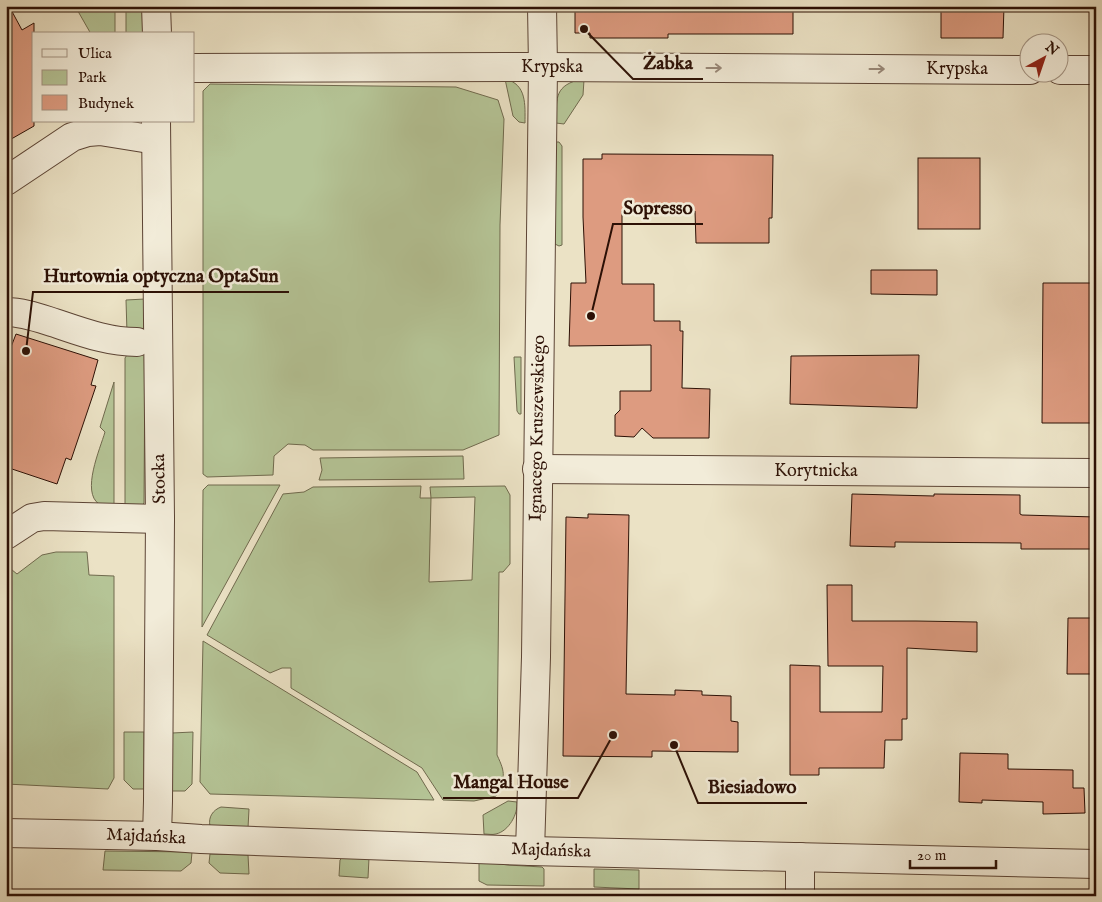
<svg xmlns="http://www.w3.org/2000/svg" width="1102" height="902" font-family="'IM FELL English',serif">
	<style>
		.green { fill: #b5c496; stroke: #706a4e; fill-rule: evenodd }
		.building { fill: #dd9b80; stroke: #2c1005 }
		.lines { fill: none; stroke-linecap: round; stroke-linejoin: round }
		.minor-casing { stroke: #5c4435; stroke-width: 30 }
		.minor { stroke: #f2ecd9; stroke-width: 28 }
		.oneway { stroke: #99897a }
		.labels { text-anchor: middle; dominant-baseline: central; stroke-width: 5; stroke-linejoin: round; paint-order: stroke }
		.street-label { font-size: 18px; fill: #2c1005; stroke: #f2ecd9 }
		.leader { fill: none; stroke: #2c1005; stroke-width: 2 }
		.callout-dot { fill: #2c1005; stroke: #f2ecd9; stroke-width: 2 }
		.callout-label { font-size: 19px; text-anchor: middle; font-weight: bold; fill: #2c1005; stroke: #f2ecd9; stroke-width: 5; stroke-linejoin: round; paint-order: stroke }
	</style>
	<rect width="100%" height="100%" fill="#ebe2c5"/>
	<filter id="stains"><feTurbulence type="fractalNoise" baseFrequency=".004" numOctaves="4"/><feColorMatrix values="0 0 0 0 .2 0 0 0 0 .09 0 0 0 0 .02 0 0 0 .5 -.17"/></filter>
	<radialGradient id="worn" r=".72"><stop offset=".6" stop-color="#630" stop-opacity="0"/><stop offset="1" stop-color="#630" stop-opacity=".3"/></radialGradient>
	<g class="green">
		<path d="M75 6H115V34H91Z"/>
		<rect x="126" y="6" width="18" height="28"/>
		<path d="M505 79C527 84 525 105 525 123L519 122 513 116Z"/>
		<path d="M578 80H584L583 95 564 124 556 123C557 101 553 87 578 80Z"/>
		<path d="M210 84 456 87 498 100 504 119 500 225 499 435 463 450H313L305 445 288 444 274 456 273 475 207 477 203 474V91Z"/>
		<path d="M555 142H559L562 146V245L559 246 553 243Z"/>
		<path d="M145 299 144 330 140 334 127 333 126 300Z"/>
		<path d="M132 347 145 352 144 503 140 508H125V358Z"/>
		<path d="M514 357H521V414H519L517 411Z"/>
		<path d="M114 382V508C110 507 102 507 99 504 81 492 100 449 105 432L100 427Z"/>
		<path d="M463 456 464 479 319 480 322 470 320 458Z"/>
		<path d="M208 485H280L202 627 203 490Z"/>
		<path d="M421 486 420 498H431L430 487 505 486 510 495V564L503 572H499L497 755C506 774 505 777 496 796L474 801 443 800 422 768 291 688V668H282L270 673 207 635 283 494 304 492 313 487ZM475 497 472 580 429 582 431 498Z"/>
		<path d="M56 552H87L89 575 114 576V778L108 789 6 784V589L8 586 6 585V565L17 574 42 555Z"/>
		<path d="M203 641 417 772 434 800 210 794 200 782Z"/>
		<path d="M124 732H144V789H133L124 780Z"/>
		<path d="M193 732 192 784 185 791H172V733Z"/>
		<path d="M508 801 517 802C518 814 509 831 496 834 492 835 488 834 484 834L483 815Z"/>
		<path d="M221 807 249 809 248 828 210 826C208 817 213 810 221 807Z"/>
		<path d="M105 851 192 852 191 863 181 871 103 870Z"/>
		<path d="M210 854 248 855 249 874 220 873 209 863Z"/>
		<path d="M343 857 369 858 368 878 339 876 340 860Z"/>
		<path d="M479 861 508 865 542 867 544 869V886L487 885 479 881Z"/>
		<path d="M594 869 639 870V889L594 887Z"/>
	</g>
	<g class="building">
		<path d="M6 6H9L22 30 34 23V126L6 142Z"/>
		<path d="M575 6H793V34H668V38H590V33H575Z"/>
		<path d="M941 6H1004L1003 38H941Z"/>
		<path d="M602 154 773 155 772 218H769V243H696L695 211H622V284H654V321H680V331H683L682 388 710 389 709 438H653L642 428 634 437 615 436V415L620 410V391H651V345L569 346 571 283H586L583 217V159H602Z"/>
		<rect x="918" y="158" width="62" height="71"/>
		<path d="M871 270H937V295L871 294Z"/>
		<path d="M1043 283H1096V423H1042Z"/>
		<path d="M16 334 98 360 91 385 96 386 71 460 66 458 57 484 6 467V360Z"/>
		<path d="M919 355 917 408 790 404 791 356Z"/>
		<path d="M852 494 934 496V494L1020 495V514L1022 515 1096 517V549H1021V543L895 542V547L850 546Z"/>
		<path d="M588 514 629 515 626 694 675 695V690L702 691V695L731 696V721L738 722V752L652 751V757L563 756 566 517 588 518Z"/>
		<path d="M827 585H852V621H916L977 622V652L907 648V719H902V740H885L884 768H819V775H790V665L820 666V712H882L883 666H828Z"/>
		<path d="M1068 618H1096V674H1067Z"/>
		<path d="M960 753 1008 754V769L1073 770V788H1084L1085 813 1043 814V802L982 800V803L959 802Z"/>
	</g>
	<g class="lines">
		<g class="minor-casing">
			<g id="minor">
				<path d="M156 6 157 34"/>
				<path d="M194 68 543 67 1030 70"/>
				<path d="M1060 70H1096"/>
				<path d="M156 121 160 519 158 801 157 836"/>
				<path d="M6 181 72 137 88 132 100 131 156 140"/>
				<path d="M6 312C23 312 39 318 55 323 82 332 108 342 137 342"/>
				<path d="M537 469 1096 473"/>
				<path d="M6 535 32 518 44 516 160 519"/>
				<path d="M6 833 157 836 201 839 530 851 1096 864"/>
				<path d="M530 851 536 657 543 67 542 6"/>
				<path d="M800 857V896"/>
			</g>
		</g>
		<use href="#minor" class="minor"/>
	</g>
	<defs><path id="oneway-shaft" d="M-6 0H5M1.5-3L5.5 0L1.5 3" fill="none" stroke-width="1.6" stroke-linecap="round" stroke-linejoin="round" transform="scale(1.25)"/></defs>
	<g class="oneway">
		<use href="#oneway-shaft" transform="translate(714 68)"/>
		<use href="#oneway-shaft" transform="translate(877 69)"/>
	</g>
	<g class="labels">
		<g class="street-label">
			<text x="552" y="67">Krypska</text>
			<text x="957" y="69">Krypska</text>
			<text transform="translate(538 428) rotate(-89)">Ignacego Kruszewskiego</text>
			<text x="816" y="471">Korytnicka</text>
			<text transform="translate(160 479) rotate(-91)">Stocka</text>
			<text transform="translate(146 837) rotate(3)">Majdańska</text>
			<text transform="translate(551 851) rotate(2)">Majdańska</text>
		</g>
	</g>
	<path class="leader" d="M584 29L633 79H703M591 316L613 224H703M26 351L33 292H289M613 735L578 798H443M674 745L698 803H807"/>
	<g class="callout-dot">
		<circle cx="584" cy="29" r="5"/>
		<circle cx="591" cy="316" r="5"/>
		<circle cx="26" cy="351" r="5"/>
		<circle cx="613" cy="735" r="5"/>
		<circle cx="674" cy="745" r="5"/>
	</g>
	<g class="callout-label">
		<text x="668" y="69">Żabka</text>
		<text x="658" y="214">Sopresso</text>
		<text x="161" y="282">Hurtownia optyczna OptaSun</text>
		<text x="511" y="788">Mangal House</text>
		<text x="752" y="793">Biesiadowo</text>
	</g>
	<rect width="1102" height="902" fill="none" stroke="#ebe2c5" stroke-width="25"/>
	<rect x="8" y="8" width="1087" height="887" fill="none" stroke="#2c1005" stroke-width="2.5"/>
	<rect x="12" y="12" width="1077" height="877" fill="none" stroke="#2c1005"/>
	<rect x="32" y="32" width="162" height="90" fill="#f2ecd9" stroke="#a39484"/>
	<rect x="42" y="49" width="25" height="8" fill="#f2ecd9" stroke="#a39484"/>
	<text x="78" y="58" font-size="15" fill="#2c1005">Ulica</text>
	<rect x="42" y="70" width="25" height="15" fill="#b5c496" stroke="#a39484"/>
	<text x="78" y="82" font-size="15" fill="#2c1005">Park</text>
	<rect x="42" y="95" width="25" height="15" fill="#dd9b80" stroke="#a39484"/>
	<text x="78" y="108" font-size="15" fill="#2c1005">Budynek</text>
	<g transform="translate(1044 58) rotate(40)"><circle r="24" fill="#f2ecd9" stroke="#a39484"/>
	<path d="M0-4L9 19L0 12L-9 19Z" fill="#8f2418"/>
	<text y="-8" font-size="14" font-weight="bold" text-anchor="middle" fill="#2c1005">N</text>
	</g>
	<path d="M910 860v8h86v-8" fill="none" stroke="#2c1005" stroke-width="2.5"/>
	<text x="917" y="860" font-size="15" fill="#2c1005" stroke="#f2ecd9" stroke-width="4" paint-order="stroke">20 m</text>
	<rect width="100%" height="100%" filter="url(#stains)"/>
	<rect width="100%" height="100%" fill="url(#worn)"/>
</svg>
